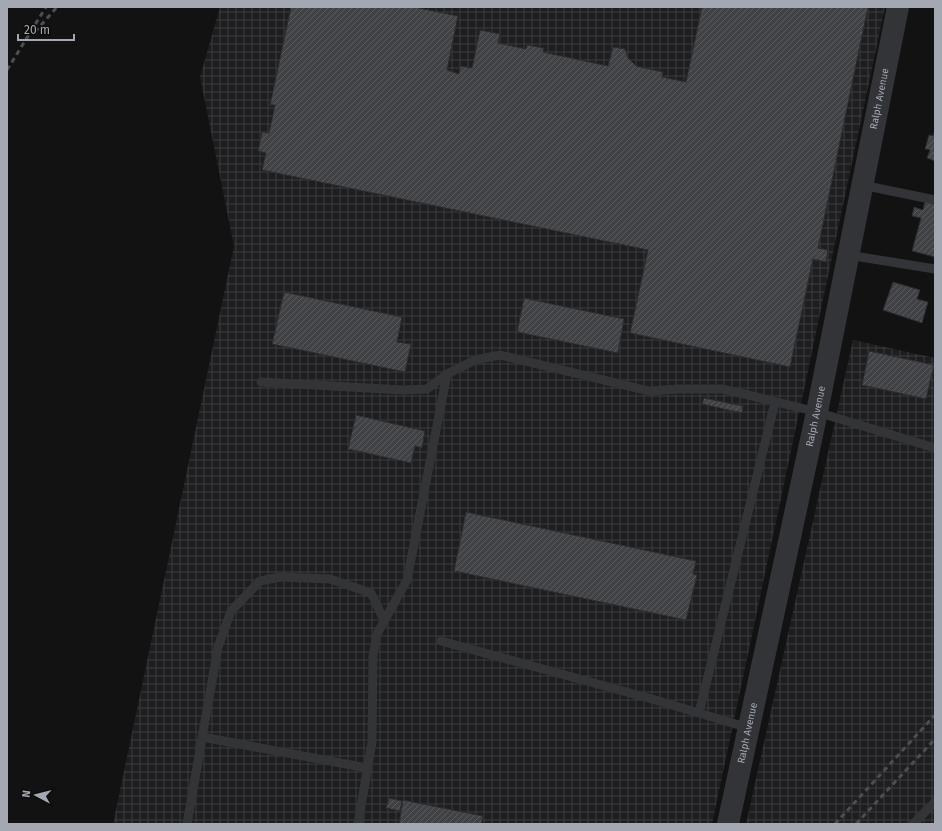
<svg xmlns="http://www.w3.org/2000/svg" width="942" height="831" font-family="'Fira Sans',sans-serif">
	<style>
		.industrial { fill: url(#industrial-grid) }
		.building { fill: url(#building-hatch); stroke: #2c2c2f }
		.lines { fill: none; stroke-linecap: round; stroke-linejoin: round }
		.service { stroke: #333438; stroke-width: 9 }
		.tertiary { stroke: #333438; stroke-width: 22 }
		.rail { stroke: #4c4e53; stroke-width: 3; stroke-dasharray: 5 4; stroke-linecap: butt }
		.labels { text-anchor: middle; dominant-baseline: central; stroke-width: 3; stroke-linejoin: round; paint-order: stroke }
		.street-label { font-size: 10px; fill: #a4a8b3; stroke: #0d0d0e }
	</style>
	<defs>
		<pattern id="industrial-grid" width="8" height="8" patternUnits="userSpaceOnUse"><rect width="8" height="8" fill="#1e1e20"/><path d="M0 4h8M4 0v8" fill="none" stroke="#3c3c3e"/></pattern>
		<pattern id="building-hatch" width="6" height="6" patternUnits="userSpaceOnUse"><rect width="6" height="6" fill="#414246"/><path d="M-1 1l2-2M0 6l6-6M5 7l2-2" fill="none" stroke="#595a5e"/></pattern>
	</defs>
	<rect width="100%" height="100%" fill="#121213"/>
	<g class="industrial">
		<path d="M220 7H885L712 824H113L234 246 200 77Z"/>
		<path d="M853 340 935 358V824H746Z"/>
	</g>
	<g class="building">
		<path d="M291 7H414L458 16 447 70 459 74 460 66 472 68 480 30 500 34 498 43 526 49 527 45 544 48 543 52 608 66 613 47 625 49 628 58 636 66 663 72 662 77 686 82 702 7H868L818 248 828 250 826 262 813 259 790 367 630 333 648 250 262 170 266 153 258 151 262 132 269 133 275 105H270Z"/>
		<path d="M935 130V161L927 158 930 150 925 149 929 135 933 136Z"/>
		<path d="M925 201 935 203V257L912 251 921 218 912 216 914 207 923 210Z"/>
		<path d="M893 282 920 290 917 299 928 302 922 323 883 310Z"/>
		<path d="M284 292 402 317 397 342 411 344 405 372 272 344Z"/>
		<path d="M524 298 624 319 618 353 517 332Z"/>
		<path d="M869 351 934 365 926 399 862 385Z"/>
		<path d="M704 398 743 406 742 413 702 404Z"/>
		<path d="M356 415 425 431 422 448 415 446 411 463 348 449Z"/>
		<path d="M466 512 696 561 693 574 697 575 686 620 454 571Z"/>
		<path d="M389 798 402 801 400 811 386 808Z"/>
		<path d="M403 800 483 816 481 824H399Z"/>
	</g>
	<g class="lines">
		<g class="service">
			<path d="M862 185 935 200"/>
			<path d="M848 255 935 269"/>
			<path d="M261 382 403 390 427 389 447 374 475 360 500 355 649 391 678 389H722L744 394 817 412 935 448"/>
			<path d="M441 641 652 699 749 728"/>
			<path d="M699 713 775 402"/>
			<path d="M202 737 367 768"/>
			<path d="M187 824 218 647 231 611 260 581 280 577 330 579 371 593 384 620"/>
			<path d="M358 824 372 742 373 656 377 634 407 580 447 374"/>
			<path d="M913 824 935 802"/>
		</g>
		<path class="tertiary" id="s1" d="M728 824 817 412 898 7"/>
		<g class="rail">
			<path d="M35 32 57 7"/>
			<path d="M7 70 46 7"/>
			<path d="M835 824 935 715"/>
			<path d="M856 824 935 739"/>
		</g>
	</g>
	<g class="labels">
		<g class="street-label">
			<text stroke="none"><textPath href="#s1" startOffset="741">Ralph Avenue</textPath></text>
			<text stroke="none"><textPath href="#s1" startOffset="417">Ralph Avenue</textPath></text>
			<text stroke="none"><textPath href="#s1" startOffset="93">Ralph Avenue</textPath></text>
		</g>
	</g>
	<rect width="942" height="831" fill="none" stroke="#a4a8b3" stroke-width="16"/>
	<g transform="translate(36 795) rotate(277)" stroke="#0d0d0e" stroke-width="3" paint-order="stroke">
	<path d="M0-3L7 15L0 10L-7 15Z" fill="#a4a8b3"/>
	<text y="-6" font-size="11" font-weight="bold" text-anchor="middle" fill="#a4a8b3">N</text>
	</g>
	<path d="M18 34v6h56v-6" fill="none" stroke="#a4a8b3" stroke-width="2"/>
	<text x="24" y="34" font-size="12" fill="#a4a8b3" stroke="#0d0d0e" stroke-width="3" paint-order="stroke">20 m</text>
</svg>
